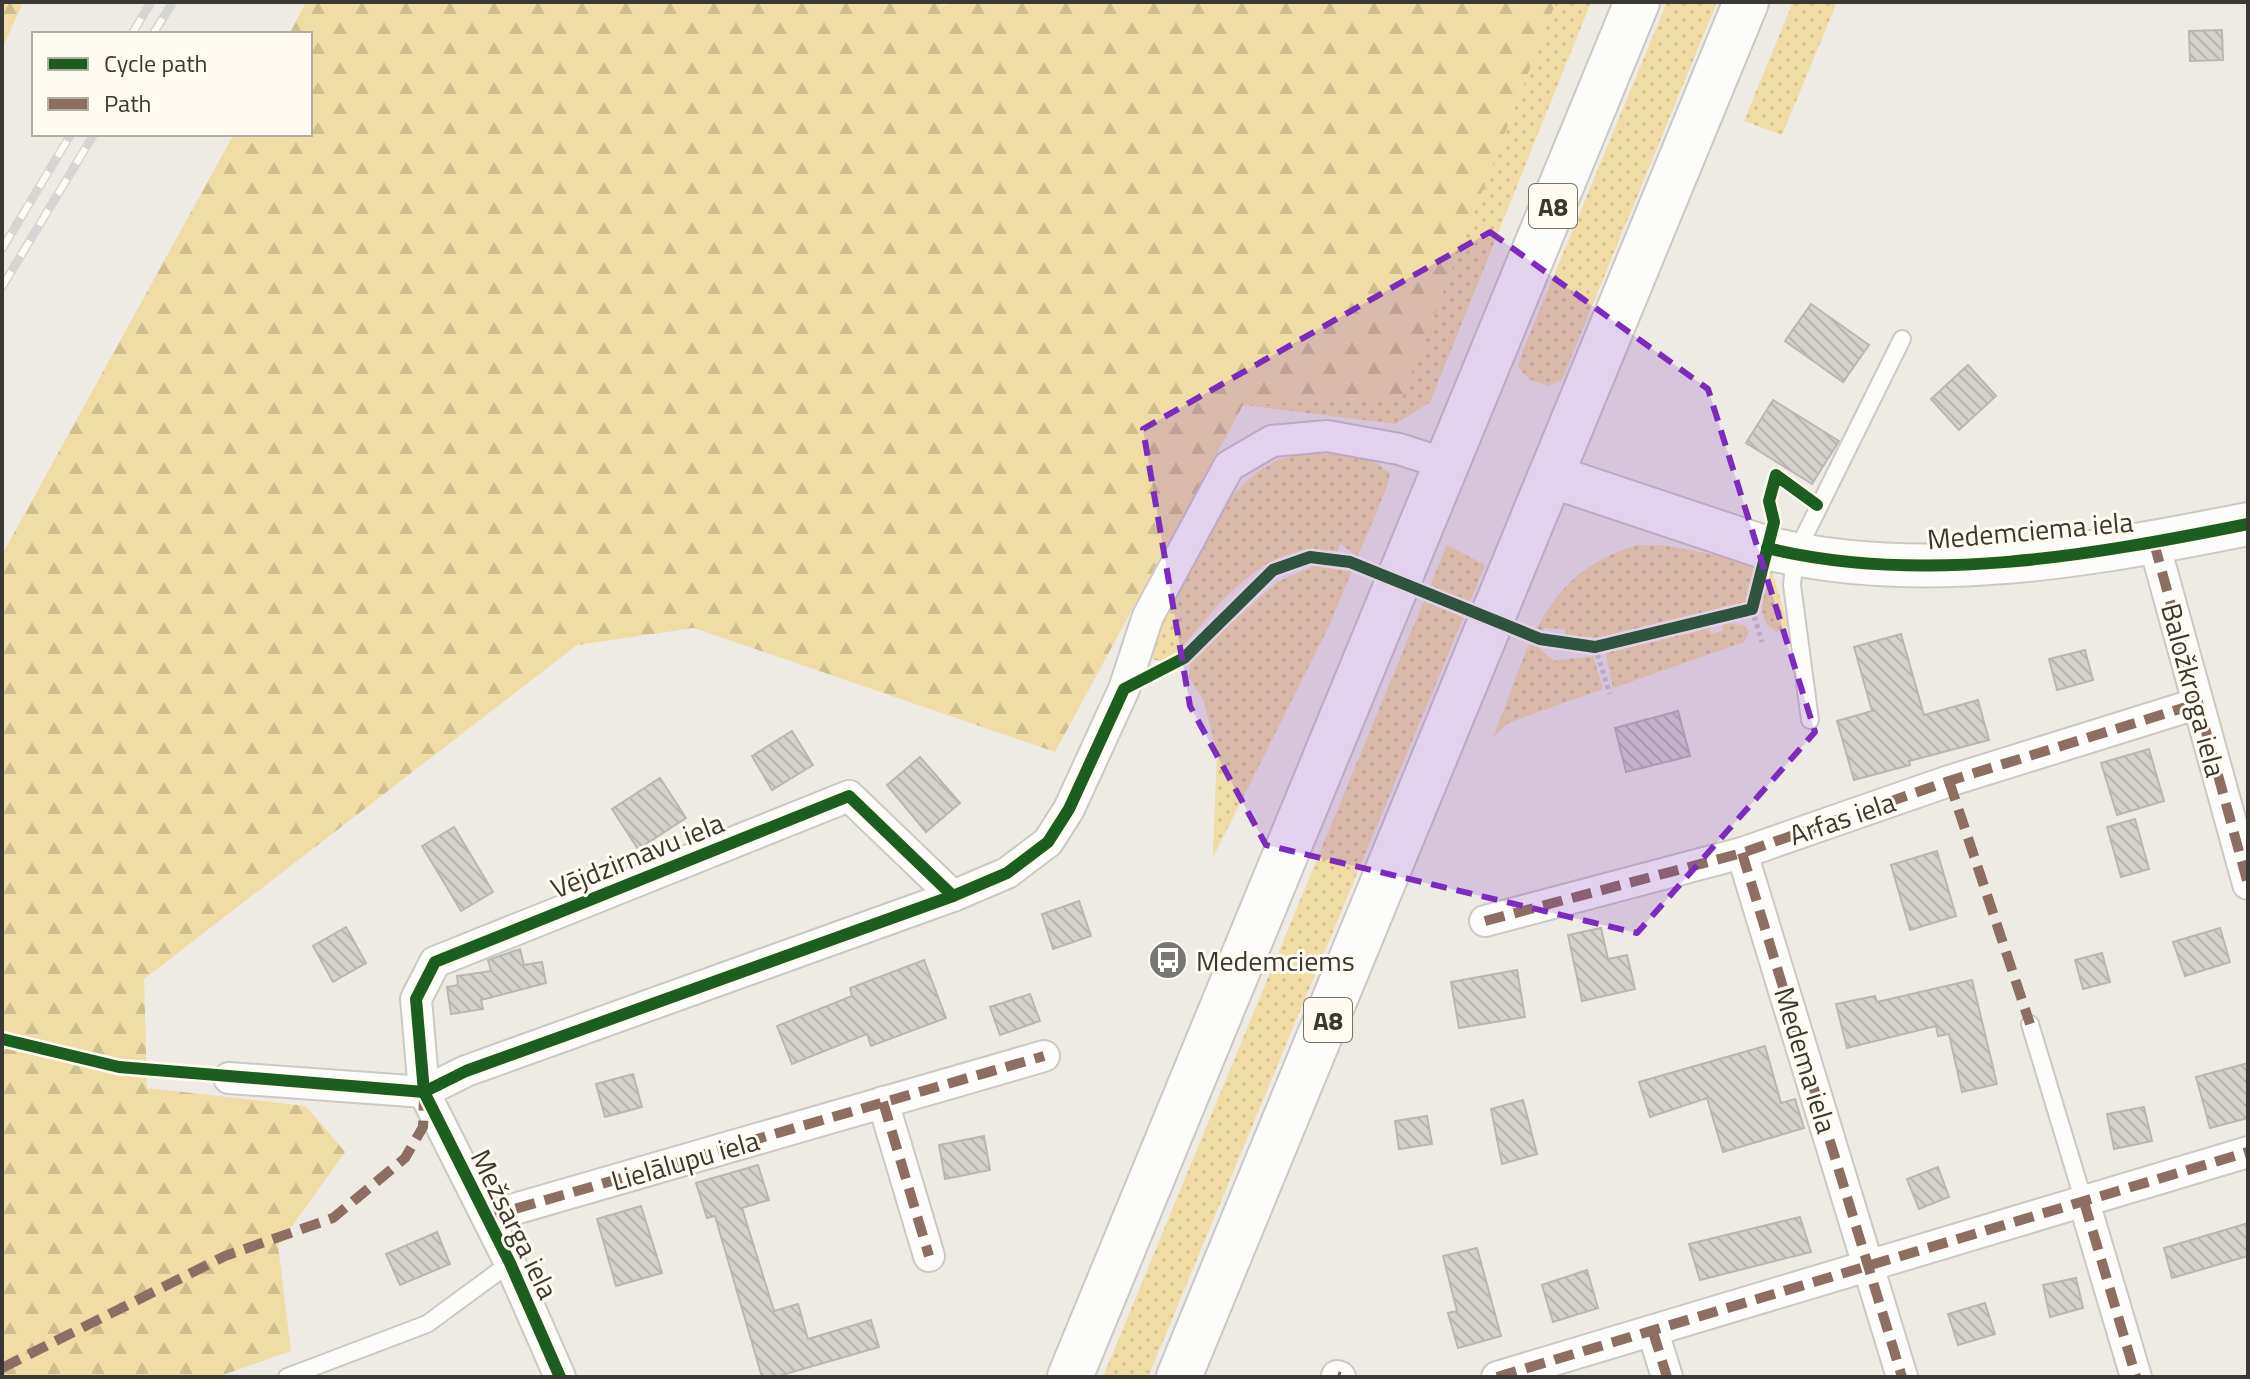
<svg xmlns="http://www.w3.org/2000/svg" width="2250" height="1379" font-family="'Titillium Web',sans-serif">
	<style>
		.green { fill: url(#green-dots) }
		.forest { fill: url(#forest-firs) }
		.building { fill: url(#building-back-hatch); stroke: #b9b7b1; stroke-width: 2 }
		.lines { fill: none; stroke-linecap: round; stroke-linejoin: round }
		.lane-casing { stroke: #ccc9c4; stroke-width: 20 }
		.street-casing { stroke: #ccc9c4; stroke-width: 34 }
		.secondary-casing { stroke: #ccc9c4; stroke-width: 46 }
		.highway-casing { stroke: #ccc9c4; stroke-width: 48 }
		.path { stroke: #cbcbc9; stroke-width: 5; stroke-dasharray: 4 4; stroke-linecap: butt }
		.lane { stroke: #fcfcfb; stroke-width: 16 }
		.street { stroke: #fcfcfb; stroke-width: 30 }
		.secondary { stroke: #fcfcfb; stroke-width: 42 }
		.highway { stroke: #fcfcfb; stroke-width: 44 }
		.rail-casing { stroke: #d5d5d3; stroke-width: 9 }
		.rail { stroke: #fffbf0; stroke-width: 6; stroke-dasharray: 18; stroke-linecap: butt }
		.quiet { stroke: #8d6e63; stroke-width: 10; stroke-dasharray: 20 10; stroke-linecap: butt }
		.cycleway-casing { stroke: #fffbf0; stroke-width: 17 }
		.cycleway { stroke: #1b5e20; stroke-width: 12 }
		.marked { fill: #7b2cbf; fill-opacity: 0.2; stroke: #7b2cbf; stroke-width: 6; stroke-dasharray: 16 10; stroke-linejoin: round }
		.labels { text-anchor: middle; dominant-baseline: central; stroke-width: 6; stroke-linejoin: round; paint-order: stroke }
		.shield { fill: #fffbf0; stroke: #75726c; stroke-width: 2 }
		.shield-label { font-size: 26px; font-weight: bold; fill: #3a3833 }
		.street-label { font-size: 28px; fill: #3a3833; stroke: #fffbf0 }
		.poi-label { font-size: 28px; fill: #3a3833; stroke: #fffbf0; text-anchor: start }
	</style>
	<defs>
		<pattern id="green-dots" width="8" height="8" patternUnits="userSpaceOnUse" patternTransform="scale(2)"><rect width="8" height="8" fill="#f0dca5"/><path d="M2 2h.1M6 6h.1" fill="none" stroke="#cfbe8e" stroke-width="1.8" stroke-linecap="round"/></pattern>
		<pattern id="forest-firs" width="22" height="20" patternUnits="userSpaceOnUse" patternTransform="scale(2)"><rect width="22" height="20" fill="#f0dca5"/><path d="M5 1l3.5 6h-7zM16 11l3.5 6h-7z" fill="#cfbe8e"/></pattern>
		<pattern id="building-back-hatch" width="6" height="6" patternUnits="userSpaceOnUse" patternTransform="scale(2)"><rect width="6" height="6" fill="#d4d2cc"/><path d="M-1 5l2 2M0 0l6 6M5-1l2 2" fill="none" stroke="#b7b5b0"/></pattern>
	</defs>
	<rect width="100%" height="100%" fill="#eeebe4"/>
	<g class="green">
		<path d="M1556 2H1591L1430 402 1396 424 1243 405 1402 397Z"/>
		<path d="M1667 2H1717L1562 379 1549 386 1529 379 1518 367 1522 353Z"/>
		<path d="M1793 2H1837L1782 135 1744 121Z"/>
		<path d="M1341 454 1373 461 1390 473 1386 489 1328 628 1213 857 1217 751 1203 699 1189 678 1191 659 1277 582 1314 566 1347 571 1353 553 1340 543 1337 552C1325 551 1311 548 1300 551 1245 564 1208 617 1173 658L1163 662 1149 658C1175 595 1221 466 1297 455 1311 453 1327 454 1341 454Z"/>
		<path d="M1447 545 1485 565 1148 1377H1103Z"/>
		<path d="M1638 545H1663L1757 563 1747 606 1606 638 1565 636V629L1544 628 1537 646 1553 661 1593 656 1603 689 1508 723 1493 737C1528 653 1540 572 1638 545Z"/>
		<path d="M1772 570 1788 626 1777 632C1752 618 1764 593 1769 571Z"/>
		<path d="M1728 623 1744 625 1749 632 1744 642 1613 688 1606 655 1610 650 1709 628 1711 634 1723 631 1721 624Z"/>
	</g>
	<g class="forest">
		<path d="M2 2H23L2 49Z"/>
		<path d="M306 2H939L942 6 955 2H1556L1402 397 1243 405 1055 752 694 628 577 645 144 979 147 1088 306 1106 345 1152 278 1246 291 1351 217 1377H2V555L234 134H310V34H289Z"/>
	</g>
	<g class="building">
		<path d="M2222 30 2223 60 2190 61 2189 31Z"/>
		<path d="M1811 304 1869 345 1843 382 1785 341Z"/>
		<path d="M1968 365 1996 396 1959 430 1931 399Z"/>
		<path d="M1773 400 1839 441 1812 484 1746 443Z"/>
		<path d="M1901 634 1924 715 1978 700 1989 740 1909 761 1910 765 1854 780 1837 721 1872 711 1854 647Z"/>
		<path d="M2085 650 2093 680 2057 690 2049 659Z"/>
		<path d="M1678 711 1690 756 1626 772 1615 728Z"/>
		<path d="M792 731 813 765 772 790 752 756Z"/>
		<path d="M2149 749 2164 801 2117 815 2101 763Z"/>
		<path d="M920 757 960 803 926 832 887 785Z"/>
		<path d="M660 778 686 818 638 849 612 809Z"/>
		<path d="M2135 819 2149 869 2121 877 2107 827Z"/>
		<path d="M454 827 493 892 461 911 422 846Z"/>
		<path d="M1937 851 1956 916 1910 930 1891 865Z"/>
		<path d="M1079 901 1091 936 1053 949 1042 914Z"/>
		<path d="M346 927 366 963 333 982 313 946Z"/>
		<path d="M1601 928 1608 959 1627 955 1635 989 1582 1001 1568 935Z"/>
		<path d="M2220 928 2230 962 2185 976 2173 942Z"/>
		<path d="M520 949 524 965 542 962 546 983 481 1000 483 1009 451 1014 447 987 458 985 457 976 491 971 488 960Z"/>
		<path d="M2102 953 2110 982 2083 989 2075 960Z"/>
		<path d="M924 960 946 1018 871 1046 867 1034 792 1064 777 1026 852 996 850 988Z"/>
		<path d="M1517 970 1525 1017 1459 1028 1451 982Z"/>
		<path d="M1972 980 1997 1084 1962 1092 1949 1034 1938 1036 1936 1026 1847 1048 1836 1004 1875 996 1877 1002Z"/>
		<path d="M1030 994 1040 1021 1000 1035 990 1007Z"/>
		<path d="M1765 1046 1781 1103 1795 1099 1804 1128 1723 1152 1707 1098 1650 1117 1639 1082Z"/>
		<path d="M2248 1063V1118L2210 1128 2196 1077Z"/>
		<path d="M633 1074 642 1107 605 1117 596 1084Z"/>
		<path d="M1523 1100 1537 1154 1502 1164 1491 1109Z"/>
		<path d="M2144 1107 2152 1141 2114 1149 2107 1114Z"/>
		<path d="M1427 1116 1432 1144 1399 1149 1395 1121Z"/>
		<path d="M984 1136 990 1170 945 1179 939 1145Z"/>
		<path d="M758 1165 769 1200 742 1208 774 1311 798 1304 808 1339 871 1320 879 1347 775 1377H762L715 1216 707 1218 696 1183Z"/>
		<path d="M1938 1167 1949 1197 1919 1209 1907 1179Z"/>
		<path d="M641 1206 662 1273 616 1286 597 1219Z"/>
		<path d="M1800 1217 1811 1252 1700 1280 1689 1244Z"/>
		<path d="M2248 1223V1256L2172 1278 2164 1248Z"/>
		<path d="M437 1232 450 1264 400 1285 386 1254Z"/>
		<path d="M1477 1248 1501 1336 1458 1348 1448 1313 1457 1311 1443 1256Z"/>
		<path d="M1587 1270 1598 1308 1553 1322 1542 1285Z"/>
		<path d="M2076 1278 2083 1308 2050 1317 2043 1285Z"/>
		<path d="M1985 1303 1995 1334 1958 1345 1948 1314Z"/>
	</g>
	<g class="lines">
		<g class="lane-casing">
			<g id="lane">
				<path d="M1810 720 1792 585 1795 555 1902 339"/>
				<path d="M2030 1024 2084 1202"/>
				<path d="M287 1377 427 1324 510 1263"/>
			</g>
		</g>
		<g class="street-casing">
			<g id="street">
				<path d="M2154 543 2248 884"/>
				<path d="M1742 853 1902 1377"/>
				<path d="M1485 921 1742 853 1949 781 2196 704"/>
				<path d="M229 1078 424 1092 466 1071 953 896 1007 873 1048 842 1069 809 1124 689 1148 616 1229 466 1272 441 1327 436 1399 449 1446 464"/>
				<path d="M883 1102 929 1256"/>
				<path d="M2084 1202 2136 1377"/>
				<path d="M487 1217 1044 1056"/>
				<path d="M1653 1332 1667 1377"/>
				<path d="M1337 1376 1340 1377"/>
				<path d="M560 1377 510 1263 424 1092 416 999 435 962 849 796 953 896"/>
				<path d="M1497 1377 2248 1152"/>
			</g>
		</g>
		<g class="secondary-casing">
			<path id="secondary" d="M1551 476 1767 548C1923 586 2093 555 2248 524"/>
		</g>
		<g class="highway-casing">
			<g id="highway">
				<path d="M1070 1377 1637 2"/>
				<path d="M1179 1377 1746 2"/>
			</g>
		</g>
		<g class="path">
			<path d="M1771 510 1769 501 1776 475 1797 491"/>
			<path d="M1752 609 1762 642"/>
			<path d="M1540 639 1595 647 1737 614 1752 609 1758 584"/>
			<path d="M1595 647 1610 694"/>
			<path d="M1167 666 1184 658 1273 570 1310 557 1350 562"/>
			<path d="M2 1039 119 1067 197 1075"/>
		</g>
		<use href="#lane" class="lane"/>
		<use href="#street" class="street"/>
		<use href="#secondary" class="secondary"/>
		<use href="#highway" class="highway"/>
		<g class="rail-casing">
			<g id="rail">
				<path d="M132 34 151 2"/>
				<path d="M153 34 173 2"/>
				<path d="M2 249 71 134"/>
				<path d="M2 287 94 134"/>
			</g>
		</g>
		<use href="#rail" class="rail"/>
		<g class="quiet">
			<path d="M2154 543 2248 884"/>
			<path d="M1949 781 2030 1024"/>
			<path d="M1742 853 1902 1377"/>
			<path d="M1485 921 1742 853 1949 781 2196 704"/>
			<path d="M883 1102 929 1256"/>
			<path d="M2084 1202 2136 1377"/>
			<path d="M487 1217 1044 1056"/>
			<path d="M1653 1332 1667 1377"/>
			<path d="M2 1368 225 1256 333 1218 405 1158 423 1127 424 1098"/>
			<path d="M1337 1376 1340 1377"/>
			<path d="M1497 1377 2248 1152"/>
		</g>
		<g class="cycleway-casing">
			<g id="cycleway">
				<path d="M1767 548C1923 586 2093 555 2248 524"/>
				<path d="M2 1039 119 1067 424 1092 466 1071 953 896 1007 873 1048 842 1069 809 1124 689 1184 658 1273 570 1310 557 1350 562 1540 639 1595 647 1752 609 1774 522 1769 501 1776 475 1817 505"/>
				<path d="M560 1377 510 1263 424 1092 416 999 435 962 849 796 953 896"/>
			</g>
		</g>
		<use href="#cycleway" class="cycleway"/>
	</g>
	<path class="marked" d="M1490 232 1708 389 1815 732 1637 933 1266 845 1190 706 1143 429Z"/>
	<defs>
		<g id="bus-disc" transform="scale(2)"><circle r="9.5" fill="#797771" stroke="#fffbf0"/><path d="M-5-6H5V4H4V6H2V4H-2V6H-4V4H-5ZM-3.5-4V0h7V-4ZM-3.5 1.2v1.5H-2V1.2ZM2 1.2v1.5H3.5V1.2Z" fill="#fff"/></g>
	</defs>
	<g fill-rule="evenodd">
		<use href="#bus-disc" x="1168" y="960"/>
	</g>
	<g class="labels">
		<g class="shield">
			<rect x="1529" y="184" width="48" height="44" rx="6"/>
			<rect x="1304" y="998" width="48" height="44" rx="6"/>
		</g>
		<g class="shield-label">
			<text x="1553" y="206">A8</text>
			<text x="1328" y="1020">A8</text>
		</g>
		<g class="street-label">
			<text transform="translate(2030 530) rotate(-5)">Medemciema iela</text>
			<text transform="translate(2194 690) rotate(75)">Baložkroga iela</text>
			<text transform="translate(1842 818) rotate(-19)">Arfas iela</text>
			<text transform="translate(637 855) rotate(-22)">Vējdzirnavu iela</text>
			<text transform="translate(1806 1060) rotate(73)">Medema iela</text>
			<text transform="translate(685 1160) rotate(-16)">Lielālupu iela</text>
			<text transform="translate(515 1224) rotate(64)">Mežsarga iela</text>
		</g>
		<g class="poi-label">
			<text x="1196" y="960">Medemciems</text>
		</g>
	</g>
	<rect width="2250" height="1379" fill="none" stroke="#3a3833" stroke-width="8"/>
	<rect x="32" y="32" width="280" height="104" fill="#fffbf0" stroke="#b0ada4" stroke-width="2"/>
	<rect x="48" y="58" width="40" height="12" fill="#1b5e20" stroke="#b0ada4" stroke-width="2"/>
	<text x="104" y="72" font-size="24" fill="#3a3833">Cycle path</text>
	<rect x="48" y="98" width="40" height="12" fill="#8d6e63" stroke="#b0ada4" stroke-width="2"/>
	<text x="104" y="112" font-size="24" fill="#3a3833">Path</text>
</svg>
